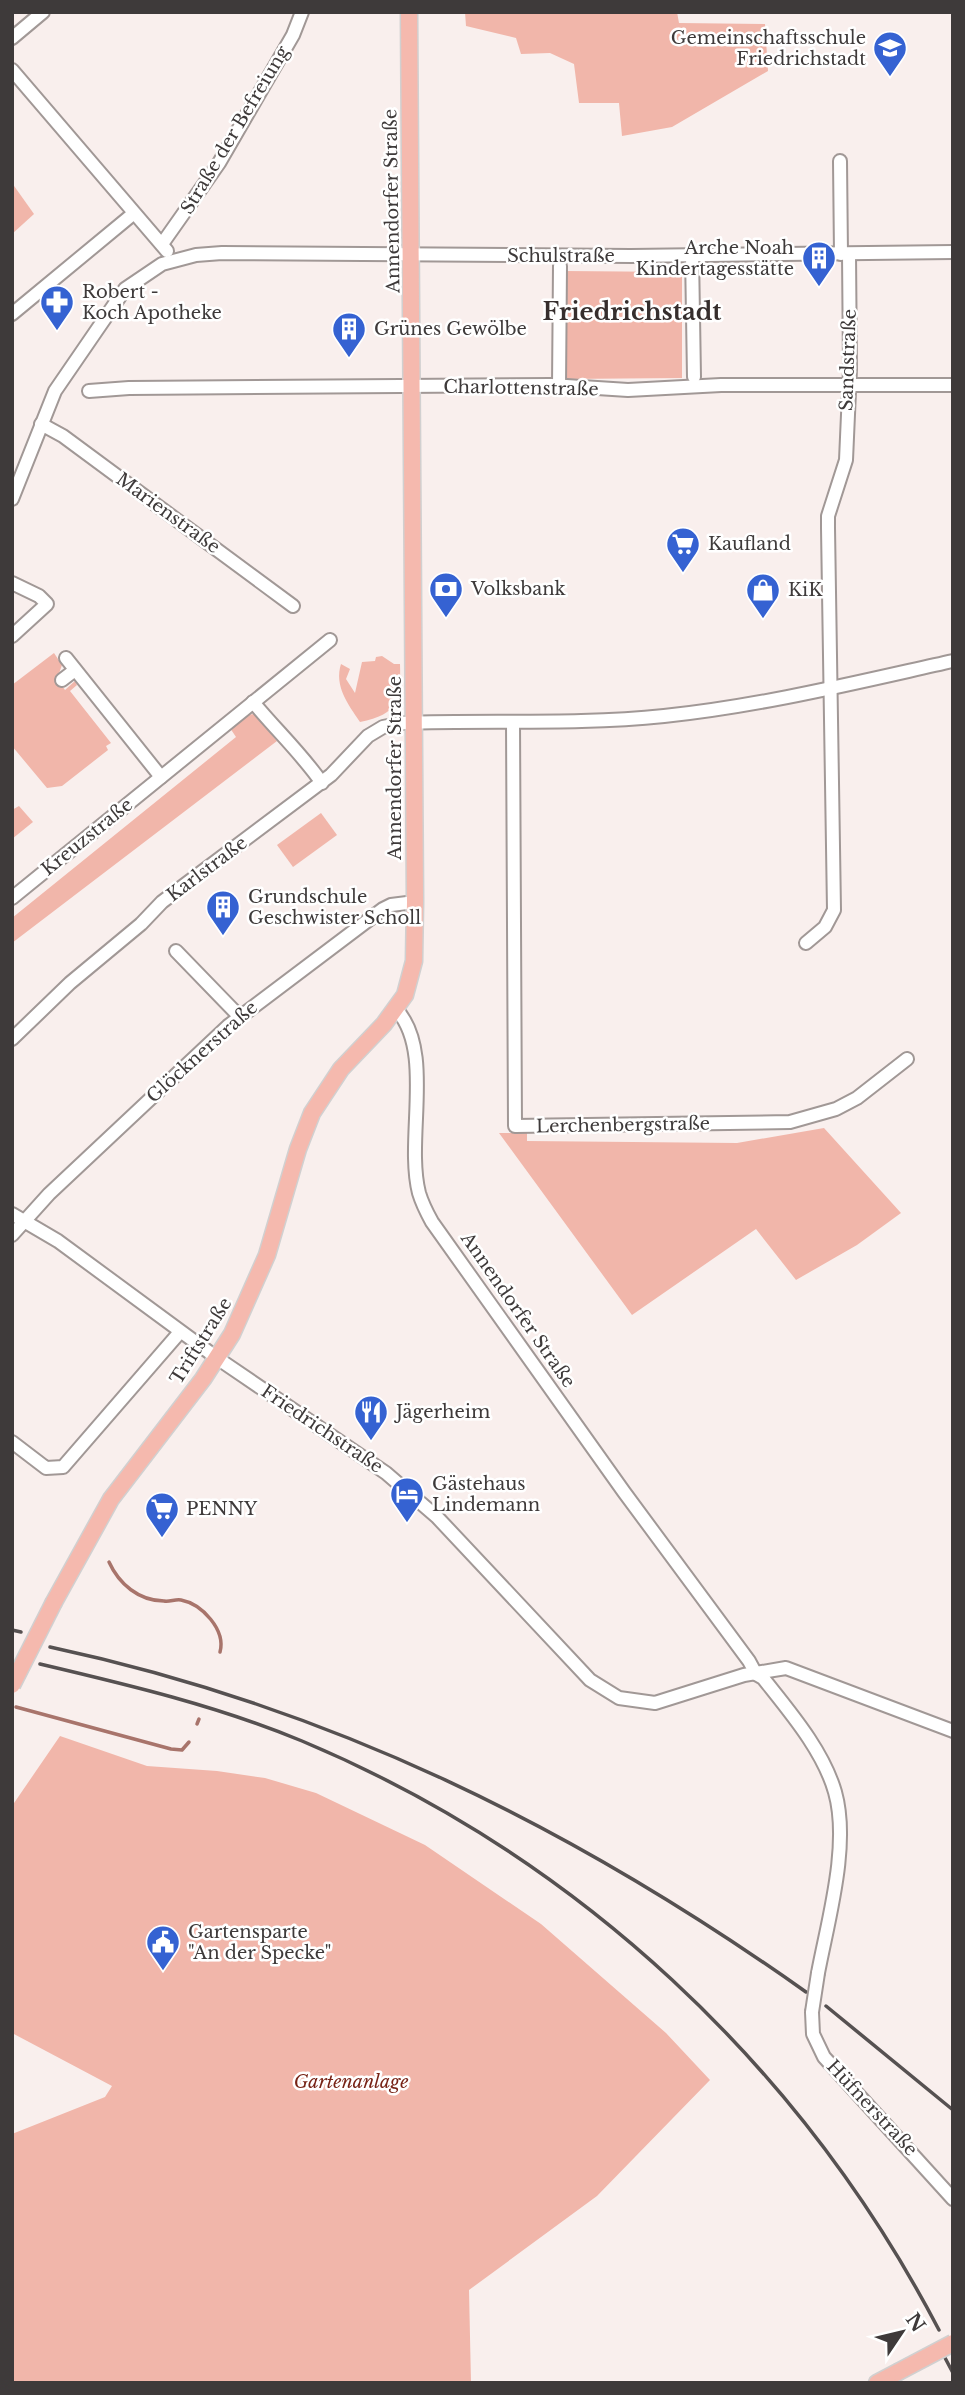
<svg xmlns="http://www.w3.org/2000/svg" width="965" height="2395" font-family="'Libre Baskerville',serif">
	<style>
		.green { fill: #f1b6aa }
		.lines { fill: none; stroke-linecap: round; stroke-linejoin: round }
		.stream { stroke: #a8746b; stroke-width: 3.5 }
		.minor-casing { stroke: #a19896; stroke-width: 16 }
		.major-casing { stroke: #d1d0d0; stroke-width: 19 }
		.minor { stroke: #fff; stroke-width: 12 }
		.major { stroke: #f5b9ae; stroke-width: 16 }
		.rail { stroke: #565151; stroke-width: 3.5 }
		.minor-bridge-casing { stroke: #a19896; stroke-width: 16; stroke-linecap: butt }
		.major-bridge-casing { stroke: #d1d0d0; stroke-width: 19; stroke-linecap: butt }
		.minor-bridge { stroke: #fff; stroke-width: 12 }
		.major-bridge { stroke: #f5b9ae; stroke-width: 16 }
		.labels { text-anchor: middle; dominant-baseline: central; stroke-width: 5; stroke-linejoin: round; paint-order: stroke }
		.poi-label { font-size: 18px; fill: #3e3a3a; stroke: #fff; text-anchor: start }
		.street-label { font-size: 18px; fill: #3e3a3a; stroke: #fff }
		.park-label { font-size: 18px; font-style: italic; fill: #772316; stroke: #fff }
		.district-label { font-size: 24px; font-weight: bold; fill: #362e2d; stroke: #fff }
	</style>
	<rect width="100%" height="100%" fill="#f9efed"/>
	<g class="green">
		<path d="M465 12H677L679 23 765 24 768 71 672 127 622 136 619 103H579L574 64 550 53 521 54 516 38 466 26Z"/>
		<path d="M12 183 34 214 12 234Z"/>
		<path d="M564 271 682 272V378L564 379Z"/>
		<path d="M54 653 62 665 57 679 65 690 75 681 77 685 70 691 111 743 106 746 108 750 62 786 47 788 12 746V685Z"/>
		<path d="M382 656 394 664H400C401 700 399 714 360 722 348 704 334 686 341 664L350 669 346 679 355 693 362 662 375 661 376 657Z"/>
		<path d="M254 714 277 741 12 943V918L236 737 230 728 247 715Z"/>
		<path d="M19 806 33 822 12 839V810Z"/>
		<path d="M321 813 337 835 293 867 277 845Z"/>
		<path d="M824 1128 901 1213 857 1245 796 1280 756 1229 632 1315 499 1133H527V1141L737 1143Z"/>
		<path d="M60 1736 147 1766 217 1771 265 1778 316 1793 425 1845 541 1924 666 2033 710 2080 597 2196 469 2290 471 2383H12V2134L105 2097 112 2086 12 2033V1806Z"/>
	</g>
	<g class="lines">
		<g class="stream">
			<path d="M109 1562C119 1584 139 1601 164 1601 170 1602 175 1599 181 1600 202 1604 226 1630 220 1652"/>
			<path d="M16 1707 171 1749 182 1750 189 1742"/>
			<path d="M197 1724 199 1719"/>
		</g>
		<g class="minor-casing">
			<g id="minor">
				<path d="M12 38 43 12"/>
				<path d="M12 70 167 251"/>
				<path d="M840 161 841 254"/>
				<path d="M162 244 219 163 293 35 302 12"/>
				<path d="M692 254 694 377"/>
				<path d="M12 314 133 214"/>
				<path d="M559 386 560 266"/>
				<path d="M89 391 129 388 551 385 628 390 721 385H953"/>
				<path d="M41 424 63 436 293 606"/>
				<path d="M12 499 55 391 125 289 162 264 196 255 222 253 631 256 953 252"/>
				<path d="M12 583 39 596 47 604 12 636"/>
				<path d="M66 658 161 777"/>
				<path d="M62 680 75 670"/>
				<path d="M253 702C276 730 301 753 322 783"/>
				<path d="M513 722 515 1126 790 1122 836 1109 857 1098 907 1059"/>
				<path d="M12 898 330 640"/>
				<path d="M806 943 825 927 834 910 828 528V516L846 460 850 369 849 254"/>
				<path d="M176 951 239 1016"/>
				<path d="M396 1009C435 1051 405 1138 419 1193 422 1203 427 1213 432 1222L624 1492 749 1661 756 1674 763 1678C789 1711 823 1750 835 1792 850 1845 828 1920 818 1973"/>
				<path d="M12 1039 70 983 141 924 162 902 331 775 368 736 383 727 403 723C490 720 578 725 664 716 761 706 858 682 953 661"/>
				<path d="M12 1214 58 1241 217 1358 386 1473 437 1517 590 1680 619 1698 655 1703 744 1675 786 1668 953 1731"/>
				<path d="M12 1235 49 1194 228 1026 383 909 391 905 415 902"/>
				<path d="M12 1442 46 1468 63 1467 180 1332"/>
				<path d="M812 2012 813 2034 824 2057 953 2199"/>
			</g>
		</g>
		<g class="major-casing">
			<g id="major">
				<path d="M54 1602 111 1499 203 1379 232 1334 267 1255 298 1149 312 1113 341 1069 384 1024 405 995 414 961 415 902 409 12"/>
				<path d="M877 2383 898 2372"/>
			</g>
		</g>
		<use href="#minor" class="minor"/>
		<use href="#major" class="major"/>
		<g class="rail">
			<path d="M12 1630 21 1632"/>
			<path d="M50 1647C330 1707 573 1827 806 1992"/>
			<path d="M40 1664C129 1685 218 1706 302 1741 578 1857 801 2066 939 2330"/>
			<path d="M826 2006 953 2110"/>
			<path d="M943 2354 953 2373"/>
		</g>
		<g class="minor-bridge-casing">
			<path id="minor-bridge" d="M812 2012 818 1973"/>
		</g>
		<g class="major-bridge-casing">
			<g id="major-bridge">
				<path d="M12 1685 54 1602"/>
				<path d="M898 2372 953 2343"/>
			</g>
		</g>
		<use href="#minor-bridge" class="minor-bridge"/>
		<use href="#major-bridge" class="major-bridge"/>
	</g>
	<defs>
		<g id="school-pin" transform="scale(1.75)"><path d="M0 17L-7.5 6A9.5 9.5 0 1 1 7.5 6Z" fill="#3562d2" stroke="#fff"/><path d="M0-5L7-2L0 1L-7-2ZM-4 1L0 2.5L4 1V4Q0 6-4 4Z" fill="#fff"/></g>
		<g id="building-pin" transform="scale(1.75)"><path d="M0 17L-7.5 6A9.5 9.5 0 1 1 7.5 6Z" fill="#3562d2" stroke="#fff"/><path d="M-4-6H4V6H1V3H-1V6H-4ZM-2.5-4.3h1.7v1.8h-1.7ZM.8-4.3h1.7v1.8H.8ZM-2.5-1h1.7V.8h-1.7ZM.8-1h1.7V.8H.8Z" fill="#fff"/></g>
		<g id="pharmacy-pin" transform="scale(1.75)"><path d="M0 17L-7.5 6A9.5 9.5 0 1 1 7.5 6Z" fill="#3562d2" stroke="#fff"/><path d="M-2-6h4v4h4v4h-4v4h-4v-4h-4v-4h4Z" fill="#fff"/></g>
		<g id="supermarket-pin" transform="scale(1.75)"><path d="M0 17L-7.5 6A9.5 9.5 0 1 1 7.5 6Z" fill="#3562d2" stroke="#fff"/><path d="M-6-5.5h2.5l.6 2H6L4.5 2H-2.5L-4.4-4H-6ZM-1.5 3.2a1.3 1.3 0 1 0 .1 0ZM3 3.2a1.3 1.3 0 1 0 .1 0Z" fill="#fff"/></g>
		<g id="bank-pin" transform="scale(1.75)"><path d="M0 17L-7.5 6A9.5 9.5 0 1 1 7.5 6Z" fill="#3562d2" stroke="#fff"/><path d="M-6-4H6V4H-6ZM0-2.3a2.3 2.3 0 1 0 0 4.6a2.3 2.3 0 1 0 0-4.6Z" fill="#fff"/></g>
		<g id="shop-pin" transform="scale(1.75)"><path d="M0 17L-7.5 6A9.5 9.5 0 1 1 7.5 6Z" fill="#3562d2" stroke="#fff"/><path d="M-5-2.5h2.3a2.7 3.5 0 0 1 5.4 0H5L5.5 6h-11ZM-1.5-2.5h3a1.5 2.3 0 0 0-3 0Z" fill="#fff"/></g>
		<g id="restaurant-pin" transform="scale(1.75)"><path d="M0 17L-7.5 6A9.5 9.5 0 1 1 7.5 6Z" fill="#3562d2" stroke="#fff"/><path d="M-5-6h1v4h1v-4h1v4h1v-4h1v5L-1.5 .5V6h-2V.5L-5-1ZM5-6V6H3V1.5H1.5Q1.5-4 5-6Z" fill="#fff"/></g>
		<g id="hotel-pin" transform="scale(1.75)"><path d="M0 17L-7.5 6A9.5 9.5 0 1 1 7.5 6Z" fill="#3562d2" stroke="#fff"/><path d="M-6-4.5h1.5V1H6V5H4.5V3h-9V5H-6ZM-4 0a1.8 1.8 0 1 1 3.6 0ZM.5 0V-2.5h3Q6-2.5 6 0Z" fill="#fff"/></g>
		<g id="civic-pin" transform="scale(1.75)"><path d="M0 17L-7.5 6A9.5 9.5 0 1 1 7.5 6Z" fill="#3562d2" stroke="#fff"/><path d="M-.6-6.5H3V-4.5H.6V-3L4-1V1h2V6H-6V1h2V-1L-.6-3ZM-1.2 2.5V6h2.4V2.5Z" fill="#fff"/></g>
	</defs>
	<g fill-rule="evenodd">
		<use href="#school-pin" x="890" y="48"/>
		<use href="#building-pin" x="819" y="258"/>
		<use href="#pharmacy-pin" x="57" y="302"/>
		<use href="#building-pin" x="349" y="329"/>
		<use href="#supermarket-pin" x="683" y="544"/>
		<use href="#bank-pin" x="446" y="589"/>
		<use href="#shop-pin" x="763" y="590"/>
		<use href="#building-pin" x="223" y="907"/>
		<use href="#restaurant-pin" x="371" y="1412"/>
		<use href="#hotel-pin" x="407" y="1494"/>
		<use href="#supermarket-pin" x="162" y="1509"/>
		<use href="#civic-pin" x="163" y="1942"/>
	</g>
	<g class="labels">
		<g class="poi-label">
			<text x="866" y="38" text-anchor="end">Gemeinschaftsschule<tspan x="866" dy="21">Friedrichstadt</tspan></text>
			<text x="794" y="248" text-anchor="end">Arche Noah<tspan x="794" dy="21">Kindertagesstätte</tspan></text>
			<text x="82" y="292">Robert -<tspan x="82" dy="21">Koch Apotheke</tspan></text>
			<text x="374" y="329">Grünes Gewölbe</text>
			<text x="708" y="544">Kaufland</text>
			<text x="471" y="589">Volksbank</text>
			<text x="788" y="590">KiK</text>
			<text x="248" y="897">Grundschule<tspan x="248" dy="21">Geschwister Scholl</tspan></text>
			<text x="396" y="1412">Jägerheim</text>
			<text x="432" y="1484">Gästehaus<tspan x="432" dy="21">Lindemann</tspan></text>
			<text x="186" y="1509">PENNY</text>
			<text x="188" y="1932">Gartensparte<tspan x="188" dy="21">"An der Specke"</tspan></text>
		</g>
		<g class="street-label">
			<text transform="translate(235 130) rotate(-59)">Straße der Befreiung</text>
			<text transform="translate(392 201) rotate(-91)">Annendorfer Straße</text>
			<text x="561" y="256">Schulstraße</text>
			<text transform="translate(848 360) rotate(-88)">Sandstraße</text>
			<text transform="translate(521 388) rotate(1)">Charlottenstraße</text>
			<text transform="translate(168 513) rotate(36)">Marienstraße</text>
			<text transform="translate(395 768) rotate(-90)">Annendorfer Straße</text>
			<text transform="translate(87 837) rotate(-39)">Kreuzstraße</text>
			<text transform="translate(207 869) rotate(-37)">Karlstraße</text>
			<text transform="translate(202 1052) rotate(-42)">Glöcknerstraße</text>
			<text transform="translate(623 1125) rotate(-1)">Lerchenbergstraße</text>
			<text transform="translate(518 1310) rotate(55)">Annendorfer Straße</text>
			<text transform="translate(201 1341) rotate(-58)">Triftstraße</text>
			<text transform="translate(322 1429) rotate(34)">Friedrichstraße</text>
			<text transform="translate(872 2108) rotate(47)">Hüfnerstraße</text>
		</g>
		<g class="park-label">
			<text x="351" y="2082">Gartenanlage</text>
		</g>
		<g class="district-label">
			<text x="632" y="311">Friedrichstadt</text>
		</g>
	</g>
	<rect width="965" height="2395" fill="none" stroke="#3e3a3a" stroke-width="28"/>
	<g transform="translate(902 2332) rotate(55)" stroke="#ffffff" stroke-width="5" paint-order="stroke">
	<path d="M0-5L12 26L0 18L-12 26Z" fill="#3e3a3a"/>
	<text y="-10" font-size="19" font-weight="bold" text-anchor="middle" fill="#3e3a3a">N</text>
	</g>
</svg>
